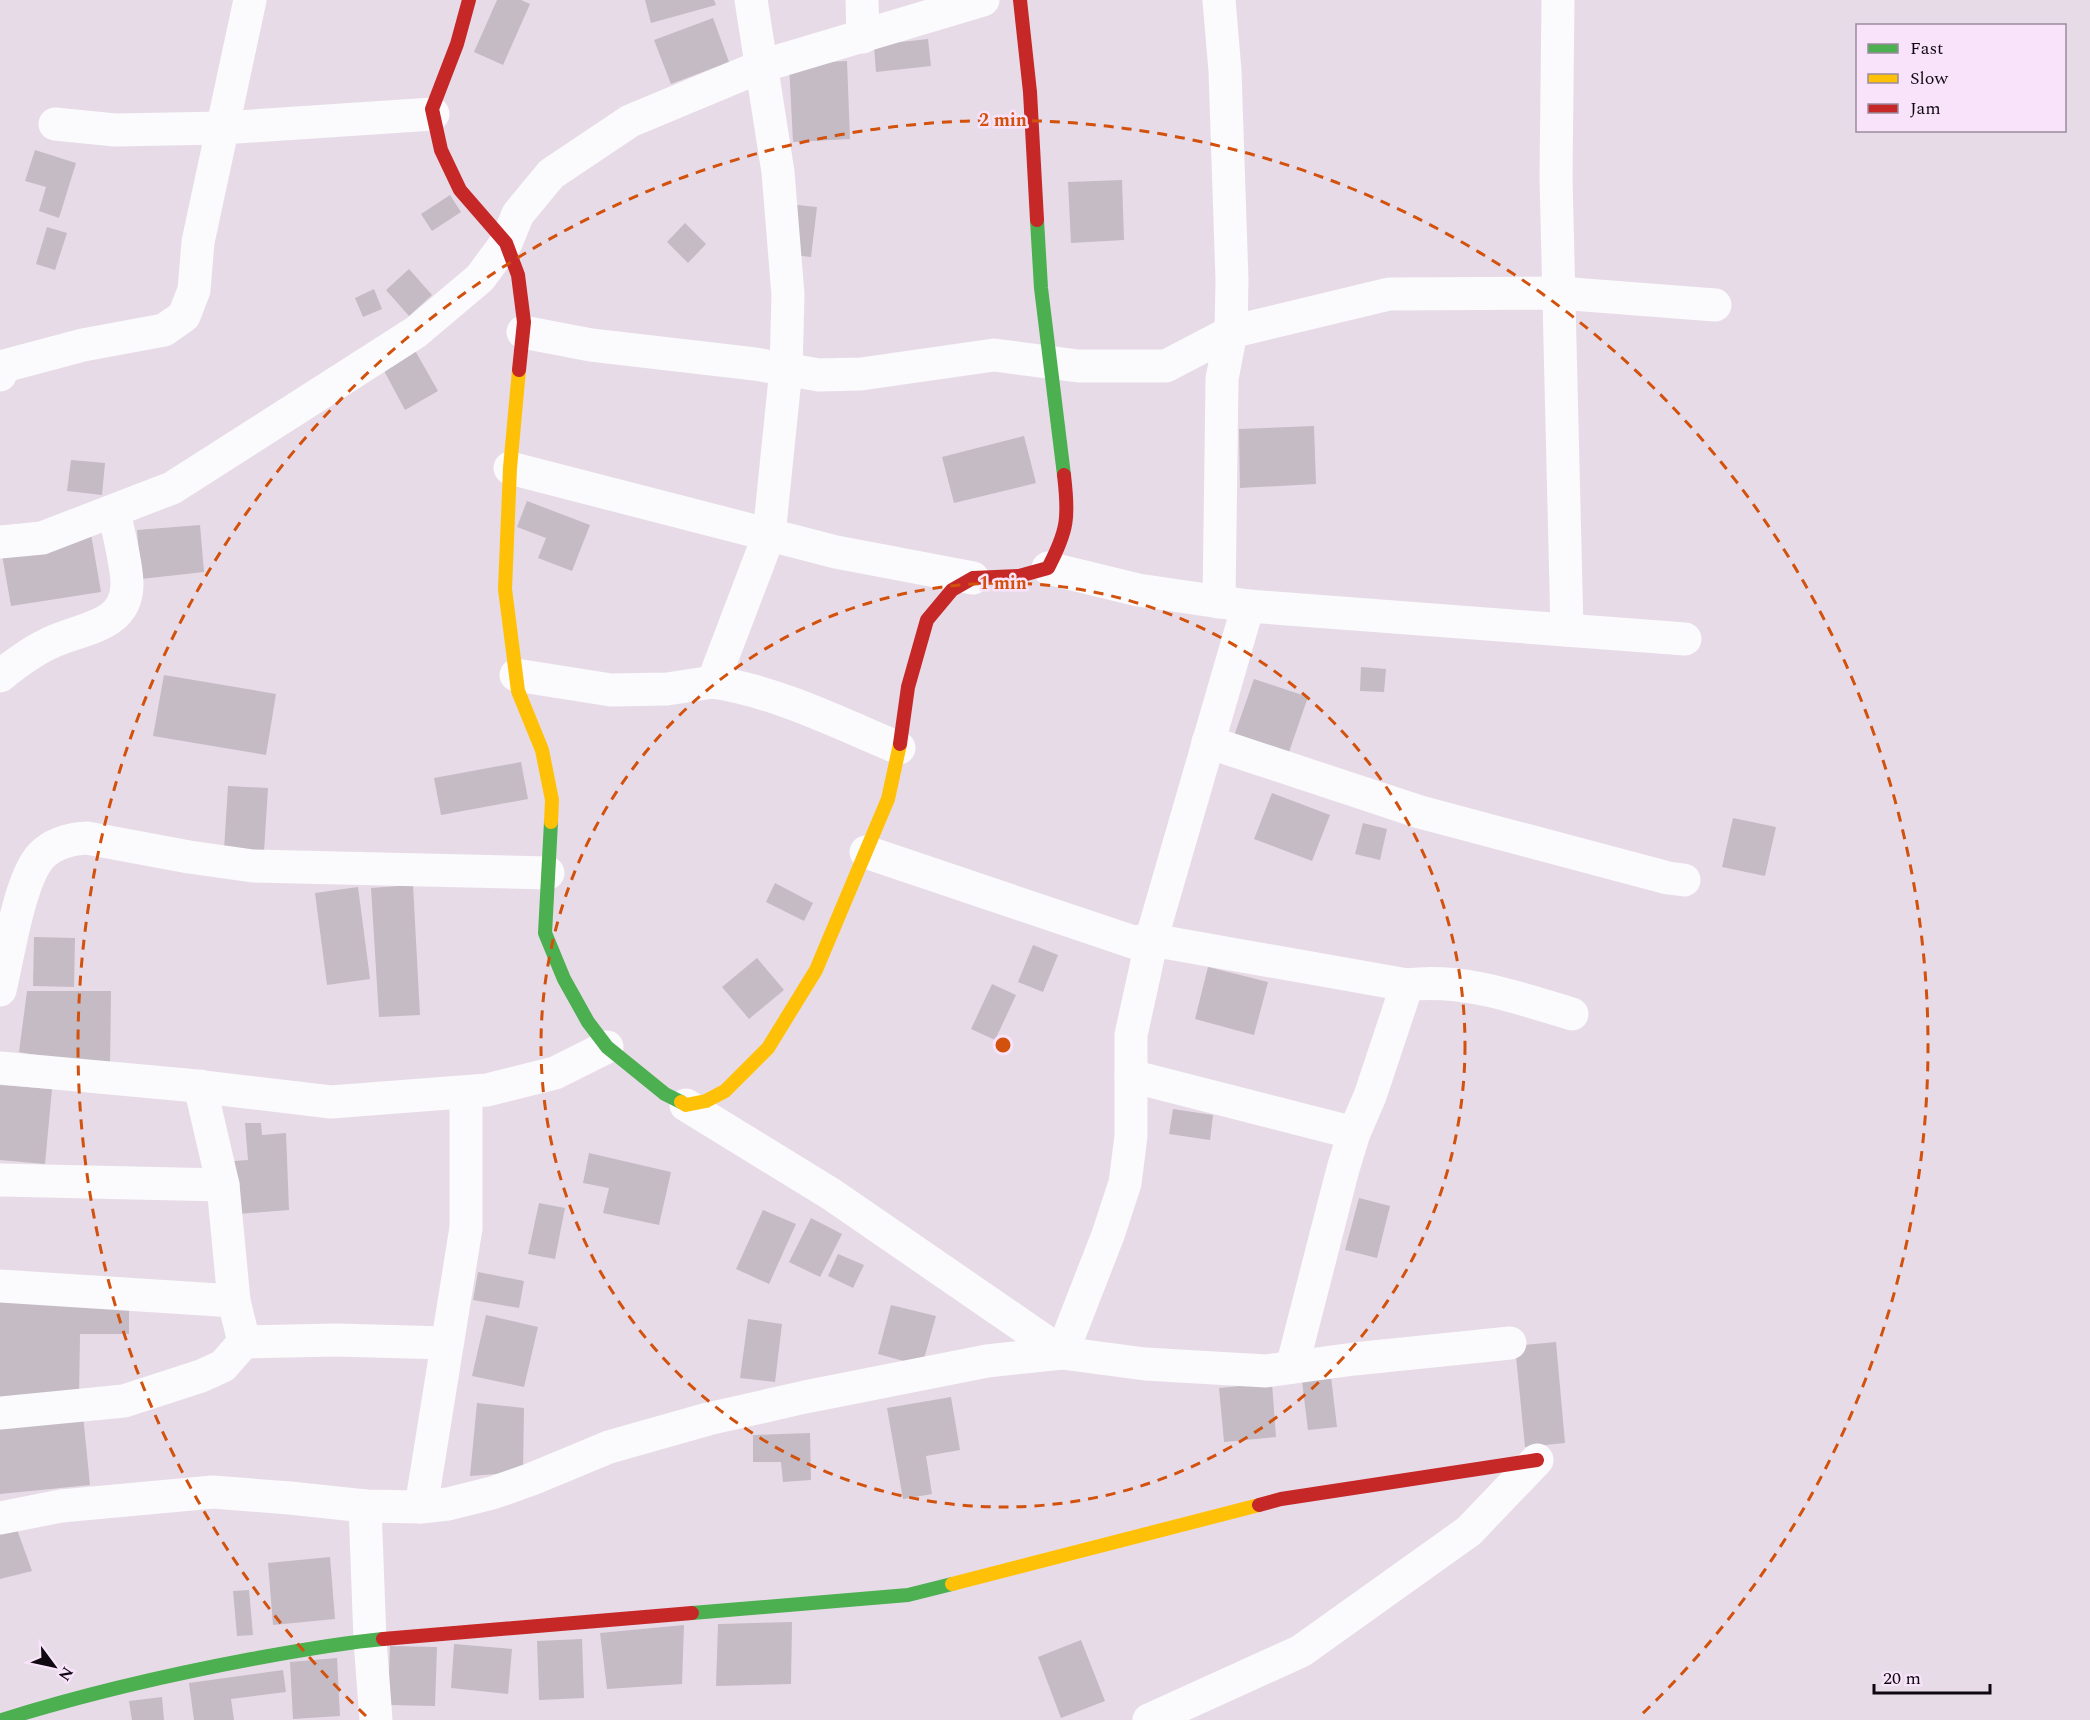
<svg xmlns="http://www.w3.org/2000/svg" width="2090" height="1720" font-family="Spectral,serif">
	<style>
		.building { fill: #c4bbc5 }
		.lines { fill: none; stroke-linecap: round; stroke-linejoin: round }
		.street { stroke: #fbfafc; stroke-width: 33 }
		.fast { stroke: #4caf50; stroke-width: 14 }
		.slow { stroke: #ffc107; stroke-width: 14 }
		.jam { stroke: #c62828; stroke-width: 14 }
		.ring { fill: none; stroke: #d2510c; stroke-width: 3; stroke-dasharray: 10 8 }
		.centre { fill: #d2510c; stroke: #f9e3fb; stroke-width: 3 }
		.ring-label { font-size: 18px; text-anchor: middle; font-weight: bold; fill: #d2510c; stroke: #f9e3fb; stroke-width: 5; stroke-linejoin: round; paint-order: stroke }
	</style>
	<rect width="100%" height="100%" fill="#e7dbe8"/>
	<g class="building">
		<path d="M497 0H521L530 4 503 65 474 52Z"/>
		<path d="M645 0H714L716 5 651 23Z"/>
		<path d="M713 18 729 62 671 84 654 40Z"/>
		<path d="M928 39 931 66 876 72 874 45Z"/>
		<path d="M847 61 850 139 793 142 789 64Z"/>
		<path d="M35 150 76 163 59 218 39 211 46 187 25 181Z"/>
		<path d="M1122 180 1124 240 1071 243 1068 182Z"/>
		<path d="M450 195 461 212 432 231 421 214Z"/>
		<path d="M778 203 817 207 811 257 773 253Z"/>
		<path d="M685 223 706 244 688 263 667 242Z"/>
		<path d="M47 227 67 233 55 270 36 264Z"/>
		<path d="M409 269 432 295 409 316 386 290Z"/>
		<path d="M374 289 382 309 363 317 355 298Z"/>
		<path d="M413 347 438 391 405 410 381 365Z"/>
		<path d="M1314 426 1316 484 1240 488 1239 429Z"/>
		<path d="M1024 436 1036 483 954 503 942 457Z"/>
		<path d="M71 460 105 463 102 495 67 491Z"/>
		<path d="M527 501 590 525 572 571 538 558 546 538 517 527Z"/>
		<path d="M200 525 204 572 141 579 137 530Z"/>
		<path d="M91 534 101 592 11 606 1 549Z"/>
		<path d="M1361 667 1386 669 1384 692 1360 691Z"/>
		<path d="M164 675 276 694 266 755 153 736Z"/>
		<path d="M1254 679 1308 697 1288 755 1234 736Z"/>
		<path d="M521 762 528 799 441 815 434 778Z"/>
		<path d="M228 786 268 788 264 852 224 850Z"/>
		<path d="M1272 793 1330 815 1312 861 1254 839Z"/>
		<path d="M1733 818 1776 827 1765 876 1722 867Z"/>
		<path d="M1363 823 1387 829 1380 860 1355 854Z"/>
		<path d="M775 883 813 903 804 921 766 902Z"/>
		<path d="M413 885 420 1015 379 1017 371 888Z"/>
		<path d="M358 887 370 979 327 985 315 893Z"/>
		<path d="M34 937 75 938 74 987 33 986Z"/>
		<path d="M1033 945 1058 955 1043 992 1018 982Z"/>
		<path d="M757 958 784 990 749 1019 722 987Z"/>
		<path d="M1208 967 1268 982 1254 1035 1195 1019Z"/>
		<path d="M992 984 1016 995 995 1040 971 1029Z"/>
		<path d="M27 991H111L110 1069 19 1052Z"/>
		<path d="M0 1085 52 1089 45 1164 0 1160Z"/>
		<path d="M1173 1109 1213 1115 1210 1140 1169 1134Z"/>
		<path d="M245 1123H261L262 1135 286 1133 289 1210 238 1214 234 1161 248 1160Z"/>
		<path d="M589 1153 671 1172 659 1225 603 1213 609 1188 583 1183Z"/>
		<path d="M1359 1198 1390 1206 1377 1258 1345 1250Z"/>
		<path d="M539 1203 565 1208 555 1259 528 1254Z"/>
		<path d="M763 1210 796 1224 769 1284 736 1269Z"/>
		<path d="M811 1218 842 1234 820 1277 789 1262Z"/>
		<path d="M838 1254 864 1265 853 1288 828 1276Z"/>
		<path d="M478 1272 524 1281 519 1308 473 1300Z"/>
		<path d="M0 1302 129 1303V1334H80L79 1399 0 1398Z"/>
		<path d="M891 1305 936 1316 922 1366 878 1354Z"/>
		<path d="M486 1315 538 1327 524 1387 472 1376Z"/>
		<path d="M748 1319 782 1324 775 1382 740 1378Z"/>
		<path d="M1556 1342 1565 1443 1525 1447 1515 1346Z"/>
		<path d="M1331 1377 1337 1427 1308 1430 1302 1381Z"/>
		<path d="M1272 1383 1276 1437 1224 1442 1219 1388Z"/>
		<path d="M951 1397 960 1450 926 1456 932 1494 903 1499 887 1408Z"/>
		<path d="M477 1403 524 1408 523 1472 470 1476Z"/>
		<path d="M83 1415 90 1485 0 1494V1429Z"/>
		<path d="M810 1433 811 1480 783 1482 781 1462H753V1435Z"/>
		<path d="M15 1524 32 1571 0 1579V1528Z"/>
		<path d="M330 1557 335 1619 273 1625 268 1563Z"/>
		<path d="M249 1590 253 1635 237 1636 233 1591Z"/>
		<path d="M792 1622 791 1684 716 1686 718 1624Z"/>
		<path d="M684 1625 682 1684 607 1689 600 1633Z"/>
		<path d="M582 1639 584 1698 539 1700 537 1641Z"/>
		<path d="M1081 1640 1105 1701 1061 1718 1038 1657Z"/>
		<path d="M454 1644 512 1649 508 1694 451 1688Z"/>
		<path d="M390 1646 437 1647 435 1706 388 1705Z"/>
		<path d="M337 1658 340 1716 293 1719 290 1662Z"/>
		<path d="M283 1670 286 1692 231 1699 234 1720H194L189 1683Z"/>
		<path d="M162 1697 164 1720H132L129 1701Z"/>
	</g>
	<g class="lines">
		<g class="street">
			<path d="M862 0 863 37"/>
			<path d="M1558 0 1556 177 1567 630"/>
			<path d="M55 124 115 130 222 128 433 114"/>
			<path d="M523 332 591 345 755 364 819 375 861 374 994 355 1078 366H1166L1231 332 1389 294 1559 293 1715 305"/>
			<path d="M0 375 4 366 83 345 164 330 184 316 194 290 198 242 250 0"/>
			<path d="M510 468 836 552 973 578"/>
			<path d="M0 542 42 538 172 488 416 332 480 278 506 243 518 214 551 174 630 121 762 66 983 0"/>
			<path d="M1048 568 1138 590 1248 606 1685 639"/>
			<path d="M1219 602 1222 379 1231 332 1232 280 1225 71 1219 0"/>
			<path d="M516 675 611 690 667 689 713 682 769 535 786 369 788 295 778 172 751 0"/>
			<path d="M0 676C15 664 32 651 50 643 80 628 127 628 127 584 127 565 118 531 114 511"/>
			<path d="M713 682C778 692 839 723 899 748"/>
			<path d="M1208 742 1420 812 1668 878 1684 880"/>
			<path d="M866 852 1133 942 1152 940 1407 985C1465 978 1518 998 1572 1014"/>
			<path d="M0 990C8 958 19 880 41 856 53 843 70 839 87 838L189 857 253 866 548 873"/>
			<path d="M0 1068 186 1085 331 1102 487 1090 555 1073 607 1047"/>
			<path d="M1131 1076 1354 1133"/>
			<path d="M200 1086 223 1185 234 1301 244 1342 336 1340 447 1343"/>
			<path d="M686 1105 831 1194 1062 1353 1108 1235 1125 1183 1131 1136V1035L1154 930 1248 606"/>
			<path d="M0 1180 223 1185"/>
			<path d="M0 1286 234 1301"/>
			<path d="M1292 1367 1343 1169 1354 1133 1370 1096 1407 985"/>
			<path d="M0 1413 124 1401 201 1376 223 1366 244 1342"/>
			<path d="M365 1506 370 1640 376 1720"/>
			<path d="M421 1507 466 1228V1092"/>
			<path d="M0 1518 61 1506 213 1492 290 1498 365 1506 421 1507 448 1504 492 1493 532 1479 609 1447 708 1419 805 1397 987 1361 1062 1353 1145 1364 1266 1371 1354 1359 1510 1343"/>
			<path d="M1149 1720 1301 1651 1469 1531 1537 1460"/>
		</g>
		<g class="fast">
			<path d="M1037 220 1041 288 1064 475"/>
			<path d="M551 822 545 933 564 979 588 1022 607 1047 665 1094 681 1102"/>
			<path d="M692 1613 908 1595 952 1584"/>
			<path d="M2 1720C84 1694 167 1675 252 1659 296 1651 339 1643 383 1639"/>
		</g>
		<g class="slow">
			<path d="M519 370 510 468 505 589 518 691 542 750 552 800 551 822"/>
			<path d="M681 1102 686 1105 706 1101 725 1091 768 1048 816 970 888 799 900 744"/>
			<path d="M952 1584 1259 1505"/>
		</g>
		<g class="jam">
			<path d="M469 0 457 44 432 109 441 150 460 190 506 243 518 275 524 322 519 370"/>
			<path d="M1020 0 1030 92 1037 220"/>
			<path d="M900 744 908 687 927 620 952 590 973 578 1019 576 1048 568C1068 530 1069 517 1064 475"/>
			<path d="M1259 1505 1281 1499 1537 1460"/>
			<path d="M383 1639 692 1613"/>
		</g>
	</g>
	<g class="ring">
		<circle cx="1003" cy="1045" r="462"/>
		<path d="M366 1716A925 925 0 1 1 1640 1716"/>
	</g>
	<circle cx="1003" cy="1045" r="9" class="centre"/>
	<g class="ring-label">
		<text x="1003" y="126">2 min</text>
		<text x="1003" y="589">1 min</text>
	</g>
	<rect x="1856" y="24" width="210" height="108" fill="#f9e3fb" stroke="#9b8b9d" stroke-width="1.5"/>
	<rect x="1868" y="44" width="30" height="9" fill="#4caf50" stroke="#9b8b9d" stroke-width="1.5"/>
	<text x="1910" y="54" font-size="18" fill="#0f0810">Fast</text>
	<rect x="1868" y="74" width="30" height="9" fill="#ffc107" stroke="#9b8b9d" stroke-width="1.5"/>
	<text x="1910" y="84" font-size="18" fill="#0f0810">Slow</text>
	<rect x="1868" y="104" width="30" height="9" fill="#c62828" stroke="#9b8b9d" stroke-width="1.5"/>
	<text x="1910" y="114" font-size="18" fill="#0f0810">Jam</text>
	<g transform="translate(54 1666) rotate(123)" stroke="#f9e3fb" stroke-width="4.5" paint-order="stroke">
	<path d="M0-4.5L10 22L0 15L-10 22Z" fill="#0f0810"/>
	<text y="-9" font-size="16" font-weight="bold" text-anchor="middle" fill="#0f0810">N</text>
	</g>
	<path d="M1874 1684v9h116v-9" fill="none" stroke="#0f0810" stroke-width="3"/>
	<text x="1883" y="1684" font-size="18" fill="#0f0810" stroke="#f9e3fb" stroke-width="4.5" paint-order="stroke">20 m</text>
</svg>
